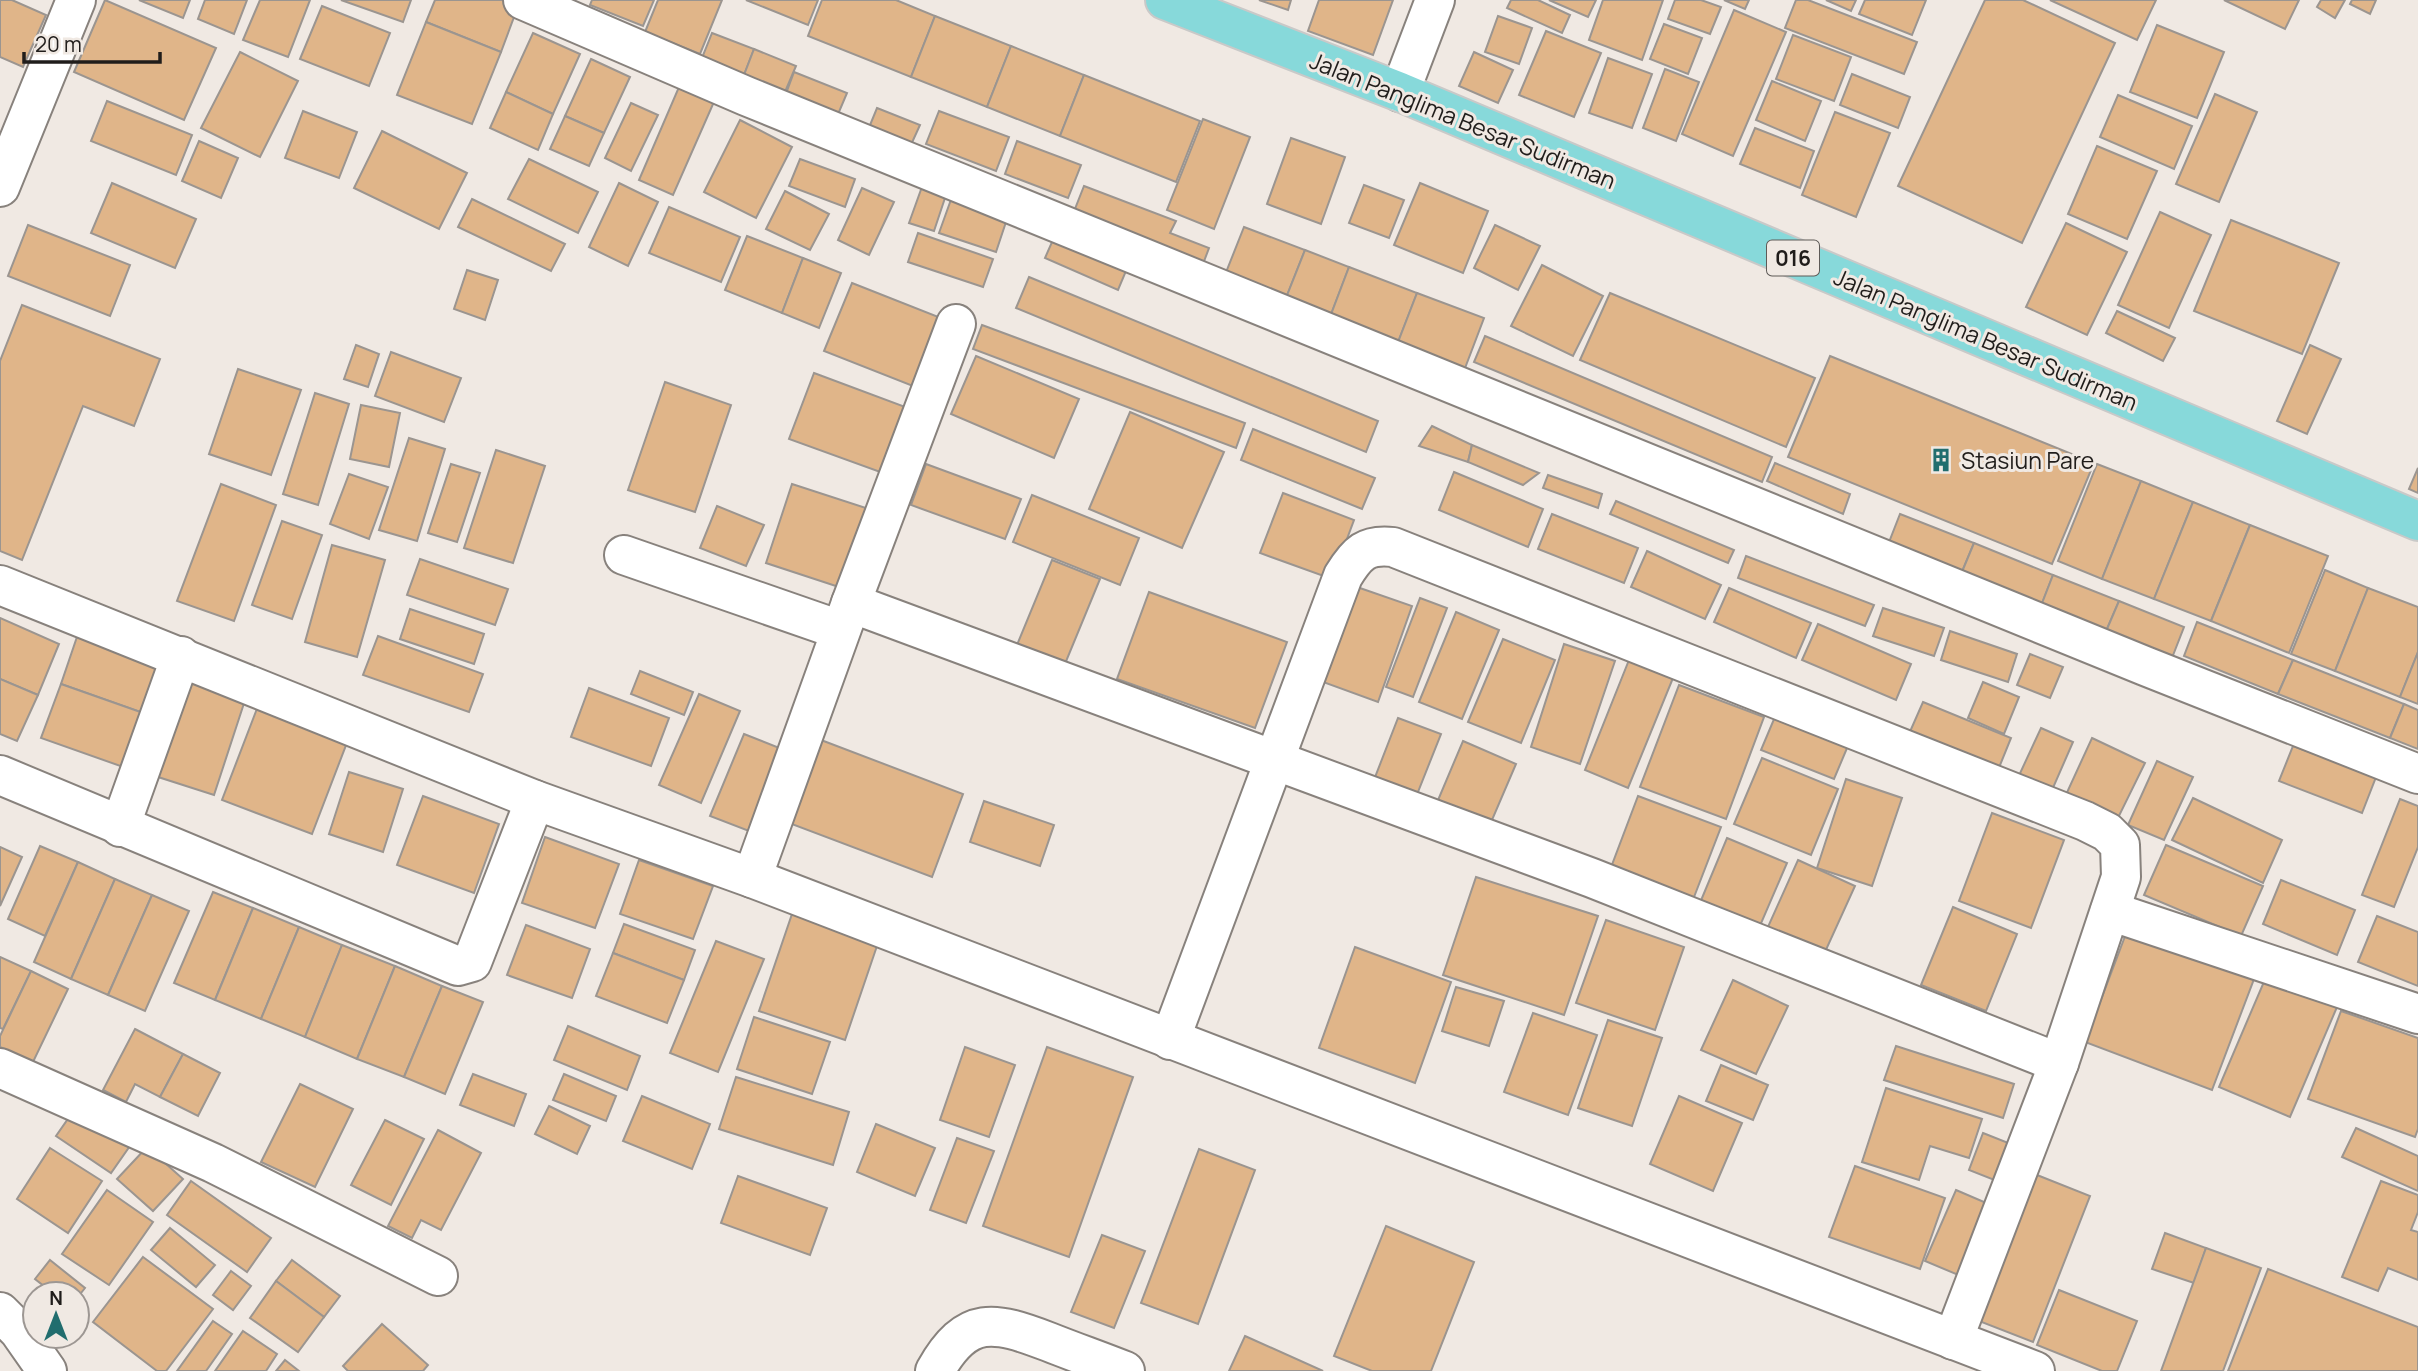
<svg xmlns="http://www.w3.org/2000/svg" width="2418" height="1371" font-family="Manrope,sans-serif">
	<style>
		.building { fill: #e0b589; stroke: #9b9590; stroke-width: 2 }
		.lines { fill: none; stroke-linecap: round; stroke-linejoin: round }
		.minor-casing { stroke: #88827d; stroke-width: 42 }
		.tertiary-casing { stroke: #88827d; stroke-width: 42 }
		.primary-casing { stroke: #c9c9c8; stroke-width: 42 }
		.minor { stroke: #fff; stroke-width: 38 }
		.tertiary { stroke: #fff; stroke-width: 38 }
		.primary { stroke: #87d9da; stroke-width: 38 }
		.labels { text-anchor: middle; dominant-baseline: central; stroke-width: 6; stroke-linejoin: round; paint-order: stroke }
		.shield { fill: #f0e9e3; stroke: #5e5a57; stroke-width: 2 }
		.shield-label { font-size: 21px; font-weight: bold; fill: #201d1b }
		.street-label { font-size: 23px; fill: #201d1b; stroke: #f0e9e3 }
		.poi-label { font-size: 23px; fill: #201d1b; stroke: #f0e9e3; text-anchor: start }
	</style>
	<rect width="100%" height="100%" fill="#f0e9e3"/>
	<g class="building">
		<path d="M0 0H12L46 15 23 67 0 57Z"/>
		<path d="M105 0 216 48 184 120 74 72Z"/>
		<path d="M139 0H190L183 18Z"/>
		<path d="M205 0H247L234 34 198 19Z"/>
		<path d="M260 0H310L288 57 243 40Z"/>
		<path d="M341 0H411L403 22Z"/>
		<path d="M435 0H516L520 1 501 52 426 22Z"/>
		<path d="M592 0H654L643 26 590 5Z"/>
		<path d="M658 0H722L700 54 645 32Z"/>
		<path d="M746 0H818L808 25Z"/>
		<path d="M822 0H896L935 16 911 77 808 36Z"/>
		<path d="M1259 0H1291L1288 10Z"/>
		<path d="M1319 0H1393L1373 55 1308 31Z"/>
		<path d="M1511 0H1538L1570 15 1562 33 1507 8Z"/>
		<path d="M1549 0H1596L1588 17Z"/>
		<path d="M1603 0H1663L1642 60 1589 40Z"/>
		<path d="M1675 0H1701L1721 7 1710 34 1668 19Z"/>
		<path d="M1724 0H1749L1745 9Z"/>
		<path d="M1796 0H1808L1917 42 1904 74 1785 28Z"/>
		<path d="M1826 0H1856L1851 11Z"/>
		<path d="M1865 0H1926L1912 35 1859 14Z"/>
		<path d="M1985 0H2023L2115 43 2022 243 1898 186Z"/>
		<path d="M2050 0H2156L2137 40Z"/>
		<path d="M2224 0H2299L2285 29Z"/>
		<path d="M2321 0H2345L2335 18 2317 7Z"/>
		<path d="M2352 0H2376L2370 14 2350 4Z"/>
		<path d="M322 6 390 33 369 86 300 59Z"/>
		<path d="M1734 10 1786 32 1733 156 1682 134Z"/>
		<path d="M935 16 1011 46 987 107 911 77Z"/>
		<path d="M1498 16 1532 28 1519 64 1485 52Z"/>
		<path d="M426 22 501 52 472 124 397 95Z"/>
		<path d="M1664 24 1702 38 1688 74 1650 59Z"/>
		<path d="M2157 25 2224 52 2197 118 2130 92Z"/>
		<path d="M1546 31 1601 53 1574 117 1519 95Z"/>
		<path d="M533 33 580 54 553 114 506 92Z"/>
		<path d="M712 33 754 49 744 75 702 58Z"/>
		<path d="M1793 35 1851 57 1834 101 1776 79Z"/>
		<path d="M1011 46 1084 75 1060 136 987 107Z"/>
		<path d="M754 49 796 66 785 92 744 75Z"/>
		<path d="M240 52 298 81 260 157 201 128Z"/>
		<path d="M1474 52 1513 70 1498 103 1459 86Z"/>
		<path d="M1608 58 1652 74 1632 128 1589 113Z"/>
		<path d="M591 59 630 77 604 133 565 116Z"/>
		<path d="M1665 69 1699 82 1676 141 1643 128Z"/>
		<path d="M794 72 847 93 836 119 784 99Z"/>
		<path d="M1852 74 1910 97 1898 128 1840 105Z"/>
		<path d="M1084 75 1200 121 1176 182 1060 136Z"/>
		<path d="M682 80 717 95 673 195 639 180Z"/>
		<path d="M1772 81 1821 101 1805 141 1756 120Z"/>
		<path d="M506 92 553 114 538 150 490 128Z"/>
		<path d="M2215 94 2257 112 2219 202 2176 184Z"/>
		<path d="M2118 95 2192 126 2174 169 2100 137Z"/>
		<path d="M107 101 192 135 176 175 91 141Z"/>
		<path d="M631 103 658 115 631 171 605 158Z"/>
		<path d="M877 108 920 125 910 147 868 130Z"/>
		<path d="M303 111 357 132 339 178 285 158Z"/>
		<path d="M939 111 1009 137 996 171 926 144Z"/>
		<path d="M1835 112 1890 133 1856 217 1802 195Z"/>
		<path d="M565 116 604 133 589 166 550 149Z"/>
		<path d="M1203 119 1250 137 1214 229 1167 210Z"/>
		<path d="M740 120 792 147 756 218 704 192Z"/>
		<path d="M1755 128 1814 151 1800 188 1740 164Z"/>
		<path d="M382 131 467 173 439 229 354 188Z"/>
		<path d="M1291 138 1345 157 1321 224 1267 204Z"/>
		<path d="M199 141 238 158 221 198 182 181Z"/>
		<path d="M1017 141 1081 165 1068 198 1005 174Z"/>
		<path d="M2097 146 2157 171 2127 239 2068 214Z"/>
		<path d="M529 159 598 192 578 233 508 199Z"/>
		<path d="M800 159 855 179 845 207 789 186Z"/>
		<path d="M112 183 196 219 175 268 91 233Z"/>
		<path d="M619 183 658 202 628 266 589 247Z"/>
		<path d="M1420 183 1488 211 1463 273 1394 245Z"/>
		<path d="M923 184 947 192 934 231 909 223Z"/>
		<path d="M1364 185 1404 200 1389 238 1349 223Z"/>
		<path d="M1084 186 1176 221 1170 233 1209 248 1203 264 1073 214Z"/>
		<path d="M862 188 894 202 869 255 838 240Z"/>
		<path d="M785 191 829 214 810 250 766 229Z"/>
		<path d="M953 194 1009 213 996 252 939 233Z"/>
		<path d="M472 199 565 244 551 271 458 227Z"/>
		<path d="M669 207 740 237 721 282 649 253Z"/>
		<path d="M2160 212 2211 235 2169 328 2118 305Z"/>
		<path d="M2231 220 2339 263 2302 354 2194 311Z"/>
		<path d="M2066 223 2127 252 2087 335 2026 307Z"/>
		<path d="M28 225 130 265 110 316 8 276Z"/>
		<path d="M1495 225 1540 246 1518 290 1474 268Z"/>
		<path d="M1059 226 1131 259 1118 290 1045 258Z"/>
		<path d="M1244 227 1305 250 1282 308 1221 285Z"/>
		<path d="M918 233 993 259 983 287 908 262Z"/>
		<path d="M747 236 803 258 782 313 725 290Z"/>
		<path d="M1305 250 1349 267 1327 325 1282 308Z"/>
		<path d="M803 258 841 273 819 328 782 313Z"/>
		<path d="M1542 265 1603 296 1573 356 1511 326Z"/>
		<path d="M1349 267 1417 293 1395 350 1327 325Z"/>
		<path d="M467 270 498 280 485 320 454 309Z"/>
		<path d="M1029 277 1378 421 1366 452 1016 308Z"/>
		<path d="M852 283 946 320 918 388 824 351Z"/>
		<path d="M1417 293 1484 318 1462 376 1395 350Z"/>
		<path d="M1610 293 1815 378 1786 447 1580 360Z"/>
		<path d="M22 305 160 359 134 426 83 406 22 560 0 551V361Z"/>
		<path d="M2117 311 2175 338 2163 361 2106 333Z"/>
		<path d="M982 325 1245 423 1236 448 973 349Z"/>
		<path d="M1485 336 1772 457 1762 482 1474 362Z"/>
		<path d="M356 345 379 354 368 387 344 379Z"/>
		<path d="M2310 345 2341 359 2307 434 2277 421Z"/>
		<path d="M391 352 461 378 444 422 375 396Z"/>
		<path d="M976 356 1079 399 1054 458 951 414Z"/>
		<path d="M1830 356 2094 463 2052 564 1788 457Z"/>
		<path d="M238 369 301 390 271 475 209 454Z"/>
		<path d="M814 373 908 408 883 473 789 439Z"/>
		<path d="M665 382 731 405 695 512 628 490Z"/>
		<path d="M315 393 349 404 318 505 283 494Z"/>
		<path d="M361 405 400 413 389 467 350 459Z"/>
		<path d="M1130 412 1224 452 1182 548 1089 509Z"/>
		<path d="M1432 426 1472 445 1468 462 1419 446Z"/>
		<path d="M1253 429 1375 478 1362 509 1241 460Z"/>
		<path d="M409 438 445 449 417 541 379 530Z"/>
		<path d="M1472 445 1539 473 1523 485 1468 462Z"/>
		<path d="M496 450 545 466 513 563 464 548Z"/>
		<path d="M1775 463 1850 494 1843 514 1767 481Z"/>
		<path d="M451 464 480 473 457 542 428 533Z"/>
		<path d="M926 464 1021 499 1005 539 911 505Z"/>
		<path d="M2097 464 2141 481 2102 579 2058 561Z"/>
		<path d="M2418 468V493L2409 489Z"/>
		<path d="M1454 472 1543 509 1528 547 1439 510Z"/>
		<path d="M349 474 388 487 369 539 330 524Z"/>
		<path d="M1548 475 1602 494 1598 508 1543 488Z"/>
		<path d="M2141 481 2193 502 2154 599 2102 579Z"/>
		<path d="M221 484 276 505 234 621 177 601Z"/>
		<path d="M792 484 875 511 848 590 766 563Z"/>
		<path d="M1283 493 1354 520 1332 579 1260 553Z"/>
		<path d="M1032 495 1139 538 1120 585 1013 542Z"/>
		<path d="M1616 501 1734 550 1728 563 1610 514Z"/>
		<path d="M2193 502 2250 525 2211 621 2154 599Z"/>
		<path d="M717 506 764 525 746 566 700 548Z"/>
		<path d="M1552 514 1638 548 1624 583 1538 549Z"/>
		<path d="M1900 514 1974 543 1959 579 1886 550Z"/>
		<path d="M282 521 322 535 292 619 252 605Z"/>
		<path d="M2250 525 2328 556 2289 653 2211 621Z"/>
		<path d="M1974 543 2053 575 2039 611 1959 579Z"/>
		<path d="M332 545 385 560 357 657 305 642Z"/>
		<path d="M1647 551 1721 585 1705 619 1631 587Z"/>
		<path d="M1746 556 1874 605 1865 626 1738 578Z"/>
		<path d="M420 559 508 589 495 625 407 595Z"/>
		<path d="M1052 560 1100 579 1060 676 1012 657Z"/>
		<path d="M2325 570 2368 588 2335 671 2291 654Z"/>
		<path d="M2053 575 2119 601 2104 636 2039 611Z"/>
		<path d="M1357 587 1412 606 1378 702 1323 682Z"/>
		<path d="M1729 588 1811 623 1796 658 1714 622Z"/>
		<path d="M2368 588 2418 607V652L2400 697 2335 671Z"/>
		<path d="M1149 592 1287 642 1255 728 1117 679Z"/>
		<path d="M1420 598 1447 608 1413 697 1386 687Z"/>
		<path d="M2119 601 2184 627 2170 663 2104 636Z"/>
		<path d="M1883 608 1944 628 1934 656 1873 636Z"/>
		<path d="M410 609 484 634 474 664 400 639Z"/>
		<path d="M1456 612 1499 630 1462 719 1419 702Z"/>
		<path d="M0 618 59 644 38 695 0 679Z"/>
		<path d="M2197 622 2293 660 2278 694 2184 656Z"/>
		<path d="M1818 624 1911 664 1896 700 1802 660Z"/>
		<path d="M79 631 168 662 149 715 61 684Z"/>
		<path d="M1950 631 2017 654 2008 682 1941 660Z"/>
		<path d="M378 636 483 674 469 712 363 675Z"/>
		<path d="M1503 639 1555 660 1521 743 1468 722Z"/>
		<path d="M1564 644 1615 661 1580 764 1531 747Z"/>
		<path d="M2418 652V704L2400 697Z"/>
		<path d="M2030 654 2063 667 2050 698 2017 685Z"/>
		<path d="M1629 660 1673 678 1628 788 1585 770Z"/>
		<path d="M2293 660 2404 704 2390 738 2278 694Z"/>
		<path d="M189 669 249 688 214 795 155 776Z"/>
		<path d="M640 671 693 692 684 715 631 694Z"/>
		<path d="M0 679 38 695 17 741 0 734Z"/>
		<path d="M1983 682 2019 697 2004 734 1968 718Z"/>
		<path d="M61 684 149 715 129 769 41 738Z"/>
		<path d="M1679 685 1764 717 1726 819 1640 787Z"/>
		<path d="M589 688 669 718 651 766 571 737Z"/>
		<path d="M699 694 740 711 701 803 659 785Z"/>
		<path d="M1923 702 2011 738 1994 780 1905 743Z"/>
		<path d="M2404 704 2418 710V749L2390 738Z"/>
		<path d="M258 706 348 740 312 834 222 800Z"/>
		<path d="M1777 712 1850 741 1834 779 1761 750Z"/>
		<path d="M1398 718 1441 734 1414 802 1372 785Z"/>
		<path d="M2041 728 2073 742 2049 797 2016 782Z"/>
		<path d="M744 734 782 749 749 831 710 816Z"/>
		<path d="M2092 738 2145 763 2115 824 2064 799Z"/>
		<path d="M821 740 963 794 932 877 789 823Z"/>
		<path d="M1463 741 1516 764 1486 834 1433 812Z"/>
		<path d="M2293 746 2376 777 2362 813 2279 781Z"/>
		<path d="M1762 758 1838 789 1811 855 1734 824Z"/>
		<path d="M2157 761 2193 777 2164 840 2128 825Z"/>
		<path d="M349 772 403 789 383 852 329 834Z"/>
		<path d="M1846 779 1902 798 1872 886 1817 868Z"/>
		<path d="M423 796 499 824 474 893 397 865Z"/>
		<path d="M1638 796 1721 827 1689 910 1607 878Z"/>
		<path d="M2193 798 2282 840 2263 883 2172 840Z"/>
		<path d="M2400 799 2418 806V847L2394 907 2362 895Z"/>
		<path d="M984 801 1054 825 1040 866 970 842Z"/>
		<path d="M1992 813 2064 840 2031 928 1959 901Z"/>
		<path d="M545 837 619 864 595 928 522 903Z"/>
		<path d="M1727 838 1787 863 1756 935 1697 910Z"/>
		<path d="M2166 845 2263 886 2241 936 2144 895Z"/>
		<path d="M40 846 78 862 45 936 8 919Z"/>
		<path d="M0 847 22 857 0 906Z"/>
		<path d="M639 860 713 886 693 939 620 914Z"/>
		<path d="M1798 860 1855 886 1820 963 1763 938Z"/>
		<path d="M78 862 115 879 71 979 34 962Z"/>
		<path d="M1476 877 1598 916 1564 1015 1443 975Z"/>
		<path d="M115 879 152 895 108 995 71 979Z"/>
		<path d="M2281 880 2355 910 2337 955 2263 924Z"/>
		<path d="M213 892 253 908 215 1000 174 983Z"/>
		<path d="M152 895 189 911 145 1011 108 995Z"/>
		<path d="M1953 907 2017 934 1986 1011 1921 985Z"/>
		<path d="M253 908 299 927 261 1019 215 1000Z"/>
		<path d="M792 914 878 943 845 1040 759 1011Z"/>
		<path d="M2377 916 2418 932V986L2358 962Z"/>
		<path d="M1606 920 1684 947 1655 1030 1576 1003Z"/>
		<path d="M624 924 695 950 684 980 613 953Z"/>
		<path d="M526 925 590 949 572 998 507 975Z"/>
		<path d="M299 927 342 945 305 1037 261 1019Z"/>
		<path d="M2127 931 2254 979 2212 1090 2085 1042Z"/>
		<path d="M716 941 764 959 718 1072 670 1053Z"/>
		<path d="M342 945 395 966 357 1059 305 1037Z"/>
		<path d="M1355 947 1451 982 1415 1083 1319 1048Z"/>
		<path d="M613 953 684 980 667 1023 596 996Z"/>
		<path d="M0 957 31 971 3 1029 0 1028Z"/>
		<path d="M395 966 442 986 404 1077 357 1059Z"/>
		<path d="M31 971 68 989 33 1062 0 1047V1036Z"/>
		<path d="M2266 977 2337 1007 2290 1117 2219 1087Z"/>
		<path d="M1733 980 1788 1006 1756 1074 1701 1050Z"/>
		<path d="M442 986 483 1002 445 1094 404 1077Z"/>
		<path d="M1456 987 1504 1001 1489 1046 1442 1031Z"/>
		<path d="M2341 1011 2418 1038V1129L2415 1137 2308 1099Z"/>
		<path d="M1533 1013 1597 1035 1568 1115 1504 1092Z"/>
		<path d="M754 1017 830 1042 812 1094 737 1069Z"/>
		<path d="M1608 1020 1662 1038 1632 1126 1578 1108Z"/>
		<path d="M568 1026 640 1056 627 1090 554 1060Z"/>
		<path d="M135 1029 183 1054 160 1097 135 1084 126 1102 103 1090Z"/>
		<path d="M1896 1046 2014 1084 2003 1118 1884 1080Z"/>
		<path d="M965 1047 1015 1065 989 1137 940 1120Z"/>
		<path d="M1047 1047 1133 1077 1069 1257 983 1226Z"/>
		<path d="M183 1054 220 1073 198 1116 160 1097Z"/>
		<path d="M1721 1065 1768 1085 1753 1120 1706 1101Z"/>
		<path d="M473 1074 526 1094 514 1126 460 1105Z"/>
		<path d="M564 1074 616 1096 606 1121 553 1100Z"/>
		<path d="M736 1077 849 1112 833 1165 719 1129Z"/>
		<path d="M300 1084 353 1109 315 1187 261 1162Z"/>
		<path d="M1886 1088 1982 1119 1969 1158 1930 1146 1919 1180 1862 1162Z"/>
		<path d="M642 1096 710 1124 692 1169 623 1141Z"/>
		<path d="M1679 1096 1742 1123 1713 1191 1650 1164Z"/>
		<path d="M77 1106 132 1143 111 1173 56 1136Z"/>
		<path d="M549 1106 590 1126 577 1154 535 1134Z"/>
		<path d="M385 1120 424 1139 391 1205 351 1185Z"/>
		<path d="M876 1124 935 1148 915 1196 857 1172Z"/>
		<path d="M2356 1128 2418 1156V1191L2342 1157Z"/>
		<path d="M438 1130 481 1153 441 1230 421 1220 412 1238 388 1226Z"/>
		<path d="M1983 1133 2021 1148 2007 1185 1969 1170Z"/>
		<path d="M957 1138 994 1151 966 1223 930 1210Z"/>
		<path d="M147 1147 183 1179 153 1211 117 1179Z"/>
		<path d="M50 1148 102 1181 68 1233 17 1199Z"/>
		<path d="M1199 1149 1255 1170 1198 1324 1141 1303Z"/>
		<path d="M1855 1166 1945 1198 1920 1269 1829 1237Z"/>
		<path d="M2037 1175 2090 1196 2033 1342 1979 1321Z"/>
		<path d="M738 1176 827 1208 810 1255 721 1223Z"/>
		<path d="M191 1181 271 1238 247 1272 167 1215Z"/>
		<path d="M2381 1181 2418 1195V1212L2411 1230 2418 1232V1280L2388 1268 2378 1291 2342 1277Z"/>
		<path d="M107 1190 153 1222 109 1285 62 1254Z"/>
		<path d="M1956 1190 1998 1208 1968 1279 1925 1261Z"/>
		<path d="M1386 1226 1474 1262 1431 1371H1372L1334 1356Z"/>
		<path d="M170 1228 215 1265 196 1287 151 1250Z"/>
		<path d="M2165 1233 2206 1248 2194 1283 2152 1269Z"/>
		<path d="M1102 1235 1145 1251 1114 1328 1071 1312Z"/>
		<path d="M2206 1248 2261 1268 2223 1371H2161Z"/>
		<path d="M143 1257 213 1309 166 1371H157L93 1322Z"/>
		<path d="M50 1260 85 1288 77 1298V1294H54L35 1279Z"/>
		<path d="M292 1260 340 1296 324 1317 276 1281Z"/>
		<path d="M2268 1269 2418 1327V1371H2228Z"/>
		<path d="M231 1271 251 1286 233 1310 213 1295Z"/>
		<path d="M276 1281 324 1317 298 1352 250 1318Z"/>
		<path d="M2059 1290 2137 1321 2117 1371H2102L2037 1345Z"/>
		<path d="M213 1321 232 1334 206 1371H177Z"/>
		<path d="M382 1324 428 1365 423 1371H348L343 1366Z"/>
		<path d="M243 1331 277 1354 266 1371H215Z"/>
		<path d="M1245 1336 1323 1371H1229Z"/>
		<path d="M285 1360 299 1371H276Z"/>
	</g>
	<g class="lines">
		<g class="minor-casing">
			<g id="minor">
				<path d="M523 0 746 96 2145 666 2418 774"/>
				<path d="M0 187 76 0"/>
				<path d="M624 555 840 630"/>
				<path d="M0 585 535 800 752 878 2035 1371"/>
				<path d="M851 603 956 324"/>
				<path d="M0 775 458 966 472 962 535 800"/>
				<path d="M120 827 181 656"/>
				<path d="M752 878 851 603 1592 878 2059 1063"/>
				<path d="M2110 911 2418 1014"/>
				<path d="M1170 1040 1343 576C1357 553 1366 544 1393 547L2085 821 2107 832 2120 845 2121 877 2059 1063 1953 1340"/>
				<path d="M0 1068 213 1163 438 1276"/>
				<path d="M935 1371C967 1314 994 1321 1049 1342 1074 1352 1100 1361 1125 1371"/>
			</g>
		</g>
		<g class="tertiary-casing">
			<g id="tertiary">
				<path d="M1400 92 1435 0"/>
				<path d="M0 1312 19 1331 47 1371"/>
			</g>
		</g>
		<g class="primary-casing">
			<path id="primary" d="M1165 0 1400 92 2418 521"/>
		</g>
		<use href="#minor" class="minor"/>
		<use href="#tertiary" class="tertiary"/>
		<use href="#primary" class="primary"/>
	</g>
	<defs>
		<g id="building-bare" transform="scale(1.89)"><path d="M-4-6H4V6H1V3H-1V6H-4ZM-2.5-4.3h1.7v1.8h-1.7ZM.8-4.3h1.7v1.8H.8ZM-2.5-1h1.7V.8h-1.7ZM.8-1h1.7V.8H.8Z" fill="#216d6e" stroke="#f0e9e3" stroke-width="2.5" paint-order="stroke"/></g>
	</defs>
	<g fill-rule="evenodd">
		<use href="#building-bare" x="1941" y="460"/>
	</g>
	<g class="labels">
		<rect class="shield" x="1767" y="240.5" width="52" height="35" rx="5"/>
		<g class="shield-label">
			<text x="1793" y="258">016</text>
		</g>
		<g class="street-label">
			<text transform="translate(1463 120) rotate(22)">Jalan Panglima Besar Sudirman</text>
			<text transform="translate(1986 339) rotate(23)">Jalan Panglima Besar Sudirman</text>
		</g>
		<g class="poi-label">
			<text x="1961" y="460">Stasiun Pare</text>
		</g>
	</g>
	<g transform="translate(56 1315)"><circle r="33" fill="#f0e9e3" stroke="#9d9793" stroke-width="2"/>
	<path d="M0-5L12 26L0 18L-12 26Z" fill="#216d6e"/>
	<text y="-10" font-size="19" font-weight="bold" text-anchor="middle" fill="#201d1b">N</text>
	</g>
	<path d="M24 52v10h136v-10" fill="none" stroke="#201d1b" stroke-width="3.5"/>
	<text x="35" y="52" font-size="21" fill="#201d1b" stroke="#f0e9e3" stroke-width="5" paint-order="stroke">20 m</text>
</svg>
